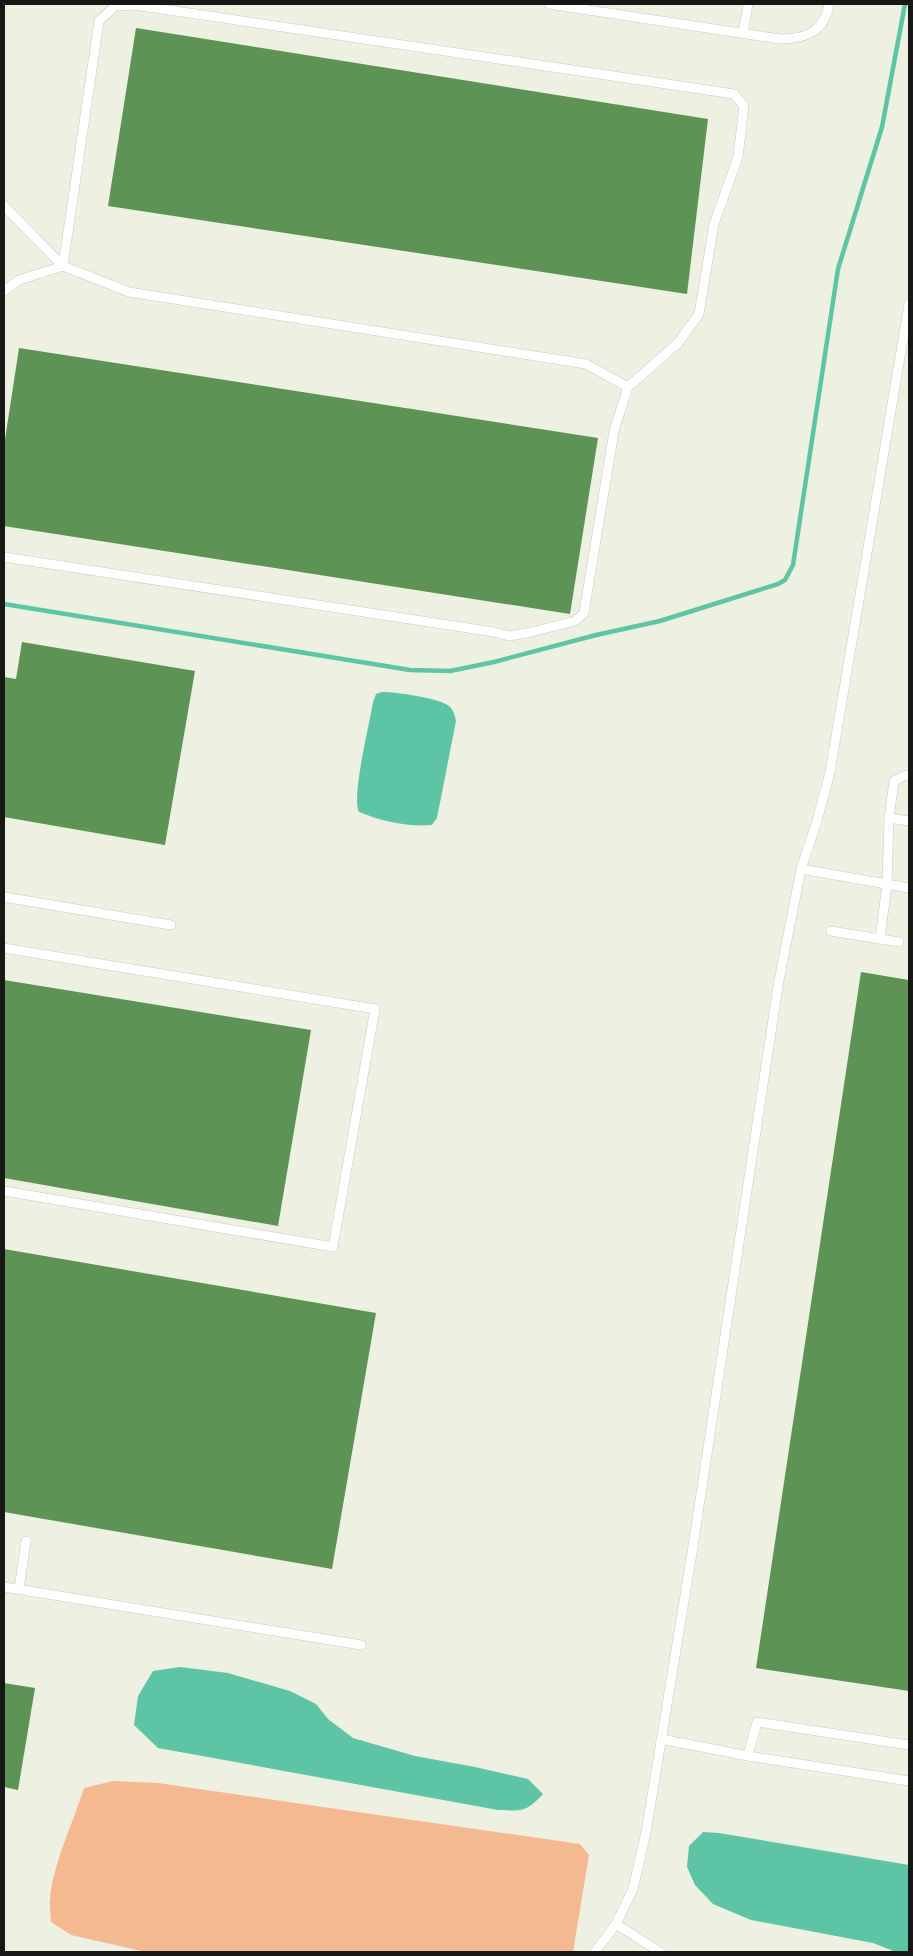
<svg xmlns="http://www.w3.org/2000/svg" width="913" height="1956" font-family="Manrope,sans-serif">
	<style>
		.built { fill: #eef0e2 }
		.forest { fill: #f5b992 }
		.water { fill: #5dc5a5 }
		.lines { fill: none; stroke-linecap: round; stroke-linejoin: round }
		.stream { stroke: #5dc5a5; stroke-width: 4.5 }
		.building { fill: #5d9456 }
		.lane-casing { stroke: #cacbc5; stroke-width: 10 }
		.lane { stroke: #fff; stroke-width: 9 }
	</style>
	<rect width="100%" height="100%" fill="#fafbf5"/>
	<rect class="built" x="4" y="4" width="905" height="1948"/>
	<path class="forest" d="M113 1781 158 1783 580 1844 589 1855 573 1952H146L71 1935 51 1922C51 1914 49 1906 50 1899 53 1864 73 1823 84 1788Z"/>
	<g class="water">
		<path d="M382 692C395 692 442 698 450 707 454 711 455 716 456 721L437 818 432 825C408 827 381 821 359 812 351 798 370 722 373 702L376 694Z"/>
		<path d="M180 1667 228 1673 290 1691 316 1704 328 1719 353 1738 415 1756 475 1767 528 1779 543 1794C526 1812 523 1811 498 1810L158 1748 134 1725 138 1696 153 1671Z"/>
		<path d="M703 1832 719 1833 909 1865V1952H896L873 1943 751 1920 713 1904 695 1885 687 1867 689 1846Z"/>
	</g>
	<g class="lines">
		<path class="stream" d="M4 604 410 670 450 671 494 662 596 635 660 621 778 584 785 580 793 565 838 269 882 127 905 4"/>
	</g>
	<g class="building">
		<path d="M136 28 708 119 687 294 108 206Z"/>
		<path d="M19 348 598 438 570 614 4 526V446Z"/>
		<path d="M22 642 195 671 165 845 4 817V677L16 679Z"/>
		<path d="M861 972 909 980V1691L756 1668Z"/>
		<path d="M4 980 311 1030 278 1226 4 1178Z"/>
		<path d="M4 1249 376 1313 332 1569 4 1512Z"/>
		<path d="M4 1683 35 1688 18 1790 4 1787Z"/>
	</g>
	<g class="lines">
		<g class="lane-casing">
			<g id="lane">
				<path d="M549 4 780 39C805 39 825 32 829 4"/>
				<path d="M743 33 748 4"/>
				<path d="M4 206 63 266 129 292 586 364 628 387"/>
				<path d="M4 291 19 280 63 266"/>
				<path d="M4 557 494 632 509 636 527 633 575 621 584 613 614 431 628 387 678 343 699 314 714 224 738 157 744 106 734 94 135 5 115 6 99 21 63 266"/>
				<path d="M889 818 909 821"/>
				<path d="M801 869 909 888"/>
				<path d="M4 897 171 925"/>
				<path d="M831 931 899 942"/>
				<path d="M880 939 887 884 889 818 894 781 906 775H909"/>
				<path d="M4 948 375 1009 333 1247 4 1191"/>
				<path d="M4 1587 361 1645"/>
				<path d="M19 1589 26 1541"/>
				<path d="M661 1739 748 1756 757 1722 909 1745"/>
				<path d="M748 1756 909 1781"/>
				<path d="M616 1924 660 1952"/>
				<path d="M595 1952 616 1924 633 1889 646 1832 692 1553 778 986 801 869 817 821 830 772 909 304"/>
			</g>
		</g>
		<use href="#lane" class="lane"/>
	</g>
	<rect width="913" height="1956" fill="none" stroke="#171715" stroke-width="10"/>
</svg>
